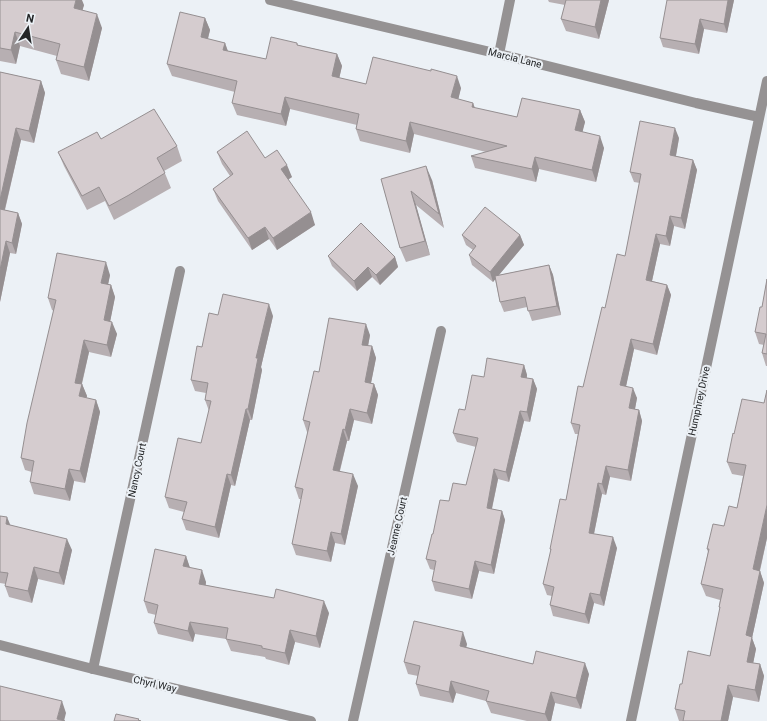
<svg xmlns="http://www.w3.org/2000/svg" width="767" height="721" font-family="Roboto,sans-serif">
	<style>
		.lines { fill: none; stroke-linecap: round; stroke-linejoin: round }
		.minor { stroke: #959293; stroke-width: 10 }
		.wall { fill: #b7afb2 }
		.shaded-wall { fill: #958f91 }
		.building { fill: #d5cccf; stroke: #958f91 }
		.labels { text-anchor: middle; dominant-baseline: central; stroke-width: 4; stroke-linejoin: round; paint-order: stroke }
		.street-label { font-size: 10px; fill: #232527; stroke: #ecf1f6 }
	</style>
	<rect width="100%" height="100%" fill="#ecf1f6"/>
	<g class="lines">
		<g class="minor">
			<path d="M270 0 499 54 696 103 759 117"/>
			<path d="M499 54 510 0"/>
			<path d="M0 645 93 669 311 721"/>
			<path d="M93 669 180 271"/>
			<path d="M353 721 441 331"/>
			<path d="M631 721 767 81"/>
		</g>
	</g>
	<g class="wall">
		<path d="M0 0 84 5 82 10 102 28 89 81 61 74 56 60 57 56 20 46 16 64 0 61Z"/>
		<path d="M548 0H609L599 39 566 31 561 19 565 5 549 2Z"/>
		<path d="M734 0 727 33 704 29 699 54 663 47 660 38Z"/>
		<path d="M205 18 210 30 208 39 225 43 228 51 266 59 297 43 298 45 337 54 342 66 339 78 366 84 461 88 458 99 473 103 475 108 517 117 553 105 580 110 585 122 582 132 604 148 596 182 539 169 536 182 475 168 471 156 486 152 414 134 410 153 360 141 356 129 357 125 290 109 286 126 237 115 232 103 235 92 172 76 167 64Z"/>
		<path d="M0 72 41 81 45 93 34 143 21 140 5 210 18 213 22 224 16 254 10 253 0 302Z"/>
		<path d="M679 138 676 156 693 160 697 170 685 229 674 226 670 246 660 244 652 281 667 285 671 295 657 355 634 349 626 386 637 398 635 409 639 410 642 421 631 481 610 477 606 495 602 494 594 534 617 548 604 606 594 603 589 624 553 616 550 605 552 596 547 595 543 584 551 551 550 549 566 500 578 434H575L571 423 583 387 605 308 625 256 640 183 634 182 630 172Z"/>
		<path d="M101 139 177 146 182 161 164 171 171 188 134 209 114 220 105 201 87 210 64 166 58 152Z"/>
		<path d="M217 152 265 158 292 177 288 180 315 225 277 250 269 239 252 250 218 201 213 189 230 176 222 164Z"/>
		<path d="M381 179 432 180 444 228 416 205 430 255 406 262 400 248Z"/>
		<path d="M462 235H520L524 245 499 275 549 265 553 275 561 315 532 321 527 307 504 312 500 302 495 279 493 282 472 265 469 255 473 250 466 245Z"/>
		<path d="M328 256 395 257 398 267 380 285 372 277 357 291 332 266Z"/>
		<path d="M110 275 108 284 111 285 115 297 110 322 117 334 111 357 89 352 82 384 87 396 86 398 96 400 100 412 85 483 74 481 70 501 34 494 30 482 32 472 25 470 21 458 54 311 52 310 48 298Z"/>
		<path d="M767 279V366H766L762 353 764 345 759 344 755 332 762 307Z"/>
		<path d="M218 315 273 316 261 367 262 370 252 420H250L235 486 231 485 219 538 186 530 182 519 184 512 169 508 165 497 201 443 209 411 205 400 206 393 195 391 191 380 202 347Z"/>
		<path d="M370 335 368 346H372L376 358 371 383 374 384 378 395 372 424 354 420 349 441H347L340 471 358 486 345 545 335 543 331 562 296 555 292 544 301 499H299L295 487 308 432H307L303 420 319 372Z"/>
		<path d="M524 365 527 375V378L533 379 537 389 530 422 524 421 509 482 498 479 492 509 502 511 505 520 494 574 479 571 472 599 435 591 432 581 434 570 430 569 426 559 449 501 466 485 476 447 457 442 453 433 484 377Z"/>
		<path d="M767 390V538L760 571 764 583 752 638 756 649 753 663 760 664 764 676 759 702 733 697 728 721H679L675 709 682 684 710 656 720 609 719 607 720 600 706 596 701 584 708 552 707 549 737 508 743 476 732 474 727 462 734 434 764 403Z"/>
		<path d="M0 516 10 525 72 550 64 585 38 579 32 603 9 597 5 586 6 584 0 583Z"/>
		<path d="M186 556 190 568 206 582V585L329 613 320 648 295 642 289 665 266 659 265 657 231 651 226 639 195 634 193 642 158 634 154 623 156 615 148 613 144 601Z"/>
		<path d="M467 644 466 647 533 664 589 674 581 709 555 703 551 721H527L491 713 486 701 456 693 453 703 420 696 416 684 418 676 408 674 404 662Z"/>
	</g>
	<g class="shaded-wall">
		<path d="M76 0H82L84 5 79 23 74 8Z"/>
		<path d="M601 0H609L599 39 595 27Z"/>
		<path d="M728 0H734L727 33 724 24Z"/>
		<path d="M97 14 102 28 89 81 84 67Z"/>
		<path d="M205 18 210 30 205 49 201 37Z"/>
		<path d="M700 19 704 29 699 54 695 44Z"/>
		<path d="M15 32 20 46 16 64 11 50Z"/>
		<path d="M225 43 229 55 223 50Z"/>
		<path d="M337 54 342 66 337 88 332 76Z"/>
		<path d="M457 76 461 88 456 109 451 97Z"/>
		<path d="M41 81 45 93 34 143 29 131Z"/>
		<path d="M285 97 290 109 286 126 281 114Z"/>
		<path d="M473 103 477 115 472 107Z"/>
		<path d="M580 110 585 122 580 142 575 130Z"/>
		<path d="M410 122 414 134 410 153 406 141Z"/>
		<path d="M16 128 21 140 2 221 0 214V200Z"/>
		<path d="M675 128 679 138 674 166 670 155Z"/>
		<path d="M600 136 604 148 596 182 592 170Z"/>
		<path d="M535 157 539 169 536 182 532 169Z"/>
		<path d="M693 160 697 170 685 229 681 218Z"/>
		<path d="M287 165 292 177 285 181 281 169Z"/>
		<path d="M426 166 432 180 444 228 439 214Z"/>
		<path d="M411 191 416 205 430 255 425 241Z"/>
		<path d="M311 212 315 225 277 250 273 238Z"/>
		<path d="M18 213 22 224 16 254 12 243Z"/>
		<path d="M670 216 674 226 670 246 666 236Z"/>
		<path d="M265 227 269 239 252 250 248 238Z"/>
		<path d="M656 234 660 244 650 290 646 280Z"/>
		<path d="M520 235 524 245 493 282 490 272Z"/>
		<path d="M6 241 10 253 0 302V270Z"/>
		<path d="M395 257 398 267 380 285 376 275Z"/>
		<path d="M106 262 110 275 106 295 101 283Z"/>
		<path d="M549 265 553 275 561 315 557 306Z"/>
		<path d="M368 267 372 277 357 291 354 281Z"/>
		<path d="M111 285 115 297 108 332 104 320Z"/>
		<path d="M667 285 671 295 657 355 653 344Z"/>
		<path d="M269 304 273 316 261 367 262 370 252 420 248 409 256 358Z"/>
		<path d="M112 322 117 334 111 357 107 345Z"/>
		<path d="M366 324 370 335 366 356 362 345Z"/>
		<path d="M631 339 634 349 624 396 620 385Z"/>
		<path d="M84 340 89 352 79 395 75 383Z"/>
		<path d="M372 346 376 358 369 393 365 382Z"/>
		<path d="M524 365 527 375 525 387 521 377Z"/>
		<path d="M533 379 537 389 530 422 527 412Z"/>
		<path d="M82 384 87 396 84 408 79 396Z"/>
		<path d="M374 384 378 395 372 424 367 413Z"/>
		<path d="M633 388 637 398 633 419 629 408Z"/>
		<path d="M96 400 100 412 85 483 80 471Z"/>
		<path d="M246 409 250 420 235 486 231 475Z"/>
		<path d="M350 409 354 420 349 441 345 430Z"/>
		<path d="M639 410 642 421 631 481 628 470Z"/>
		<path d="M520 411 524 421 509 482 506 472Z"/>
		<path d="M343 429 347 441 337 481 333 470Z"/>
		<path d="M606 466 610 477 606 495 602 484Z"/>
		<path d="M69 469 74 481 70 501 65 489Z"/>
		<path d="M494 469 498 479 490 517 487 508Z"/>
		<path d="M227 474 231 485 219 538 215 527Z"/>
		<path d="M353 474 358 486 345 545 341 534Z"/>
		<path d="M598 483 602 494 592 543 589 533Z"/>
		<path d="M767 505V538L757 582 753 569Z"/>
		<path d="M502 511 505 520 494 574 491 565Z"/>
		<path d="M7 517 12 529 6 524Z"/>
		<path d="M331 532 335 543 331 562 327 551Z"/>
		<path d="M613 537 617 548 604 606 600 595Z"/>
		<path d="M67 539 72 550 64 585 59 573Z"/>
		<path d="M186 556 190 568 183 566Z"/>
		<path d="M475 561 479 571 472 599 469 589Z"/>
		<path d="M34 567 38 579 32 603 28 591Z"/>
		<path d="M202 570 206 582 203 596 199 584Z"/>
		<path d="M760 571 764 583 752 638 756 649 751 674 747 662 746 635Z"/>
		<path d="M590 593 594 603 589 624 585 614Z"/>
		<path d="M324 601 329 613 320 648 316 636Z"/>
		<path d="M190 622 195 634 193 642 188 631Z"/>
		<path d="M290 630 295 642 289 665 285 653Z"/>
		<path d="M463 632 467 644 464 657 460 646Z"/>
		<path d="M585 663 589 674 581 709 576 698Z"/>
		<path d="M760 664 764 676 759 702 755 690Z"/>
		<path d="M451 681 456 693 453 703 449 692Z"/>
		<path d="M728 685 733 697 728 721H721Z"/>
		<path d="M551 692 555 703 551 721H548L545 714Z"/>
		<path d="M62 701 66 713 64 721 57 719Z"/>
	</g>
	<g class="building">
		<path d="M0 0H76L74 8 97 14 84 67 56 60 60 44 15 32 11 50 0 48Z"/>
		<path d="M566 0H601L595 27 561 19Z"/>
		<path d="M667 0H728L724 24 700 19 695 44 660 38Z"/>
		<path d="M180 12 205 18 201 37 225 43 223 50 266 59 271 37 297 43V45L337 54 332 76 366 84 373 57 431 71V69L457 76 451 97 473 103 472 107 517 117 522 98 580 110 575 130 600 136 592 170 535 157 532 169 471 156 507 146 410 122 406 141 356 129 359 114 285 97 281 114 232 103 237 81 167 64Z"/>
		<path d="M0 72 41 81 29 131 16 128 0 200Z"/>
		<path d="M154 109 177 146 157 158 165 173 129 195 109 206 99 187 82 196 58 152 97 132 101 139Z"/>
		<path d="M640 121 675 128 670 155 693 160 681 218 670 216 666 236 656 234 646 280 667 285 653 344 631 339 620 385 633 388 629 408 639 410 628 470 606 466 602 484 598 483 589 533 613 537 600 595 590 593 585 614 550 605 554 587 543 584 551 549H550L560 499 566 500 580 425 571 423 578 386 583 387 602 307 605 308 617 254 625 256 641 174 630 172Z"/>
		<path d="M247 131 265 158 277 150 287 165 281 169 311 212 273 238 265 227 248 238 213 189 233 174 217 152Z"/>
		<path d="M426 166 439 214 411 191 425 241 400 248 381 179Z"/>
		<path d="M485 207 520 235 490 272 469 255 476 246 462 235Z"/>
		<path d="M0 209 18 213 12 243 6 241 0 270Z"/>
		<path d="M361 223 395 257 376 275 368 267 354 281 328 256Z"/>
		<path d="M57 253 106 262 101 283 111 285 104 320 112 322 107 345 84 340 75 383 82 384 79 396 96 400 80 471 69 469 65 489 30 482 34 461 21 458 27 423 56 300 48 298Z"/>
		<path d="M549 265 557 306 528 311 525 297 500 302 495 276Z"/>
		<path d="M767 279V354L762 353 766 334 755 332 760 307H762Z"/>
		<path d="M223 294 269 304 256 358H258L248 409H246L231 475 227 474 215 527 182 519 187 502 165 497 178 438 201 443 211 401 205 400 208 383 191 380 197 346 202 347 209 313 218 315Z"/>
		<path d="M329 318 366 324 362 345 372 346 365 382 374 384 367 413 350 409 345 430 343 429 333 470 353 474 341 534 331 532 327 551 292 544 303 489 295 487 310 422 303 420 314 371 319 372Z"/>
		<path d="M487 358 524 365 521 377 533 379 527 412 520 411 506 472 494 469 487 508 502 511 491 565 475 561 469 589 432 581 436 561 426 559 432 534H433L440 500 449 501 453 483 466 485 478 438 453 433 459 409 465 410 472 375 484 377Z"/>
		<path d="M767 390V505L753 569 760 571 746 635 752 637 747 662 760 664 755 690 728 685 721 721H683L685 711 675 709 680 684H682L688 651 710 656 720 607H719L723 589 701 584 709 549H707L713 524 724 526 729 506 737 508 746 465 727 462 733 433 734 434 742 399 764 403Z"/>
		<path d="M0 516 7 517 6 524 67 539 59 573 34 567 28 591 5 586 8 573 0 572Z"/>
		<path d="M155 549 186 556 183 566 202 570 199 584 274 598 276 589 324 601 316 636 290 630 285 653 262 648V646L226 639 228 628 190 622 188 631 154 623 158 605 144 601Z"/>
		<path d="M414 621 463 632 460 646 533 664 536 651 585 663 576 698 551 692 545 714 486 701 489 691 451 681 449 692 416 684 420 666 404 662Z"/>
		<path d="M0 686 62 701 57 719 65 721H0Z"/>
		<path d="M116 714 139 719 138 720 141 721H114Z"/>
	</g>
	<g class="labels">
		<g class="street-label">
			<text transform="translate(515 58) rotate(14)">Marcia Lane</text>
			<text transform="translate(699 401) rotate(-78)">Humphrey Drive</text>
			<text transform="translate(137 470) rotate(-78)">Nancy Court</text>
			<text transform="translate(397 526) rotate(-77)">Jeanne Court</text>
			<text transform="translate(155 684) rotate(13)">Chyrl Way</text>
		</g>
	</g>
	<g transform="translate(28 28) rotate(12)" stroke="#ecf1f6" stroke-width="3" paint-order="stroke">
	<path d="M0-3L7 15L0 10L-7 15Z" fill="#232527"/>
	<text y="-6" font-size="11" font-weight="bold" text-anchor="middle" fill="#232527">N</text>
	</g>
</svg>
